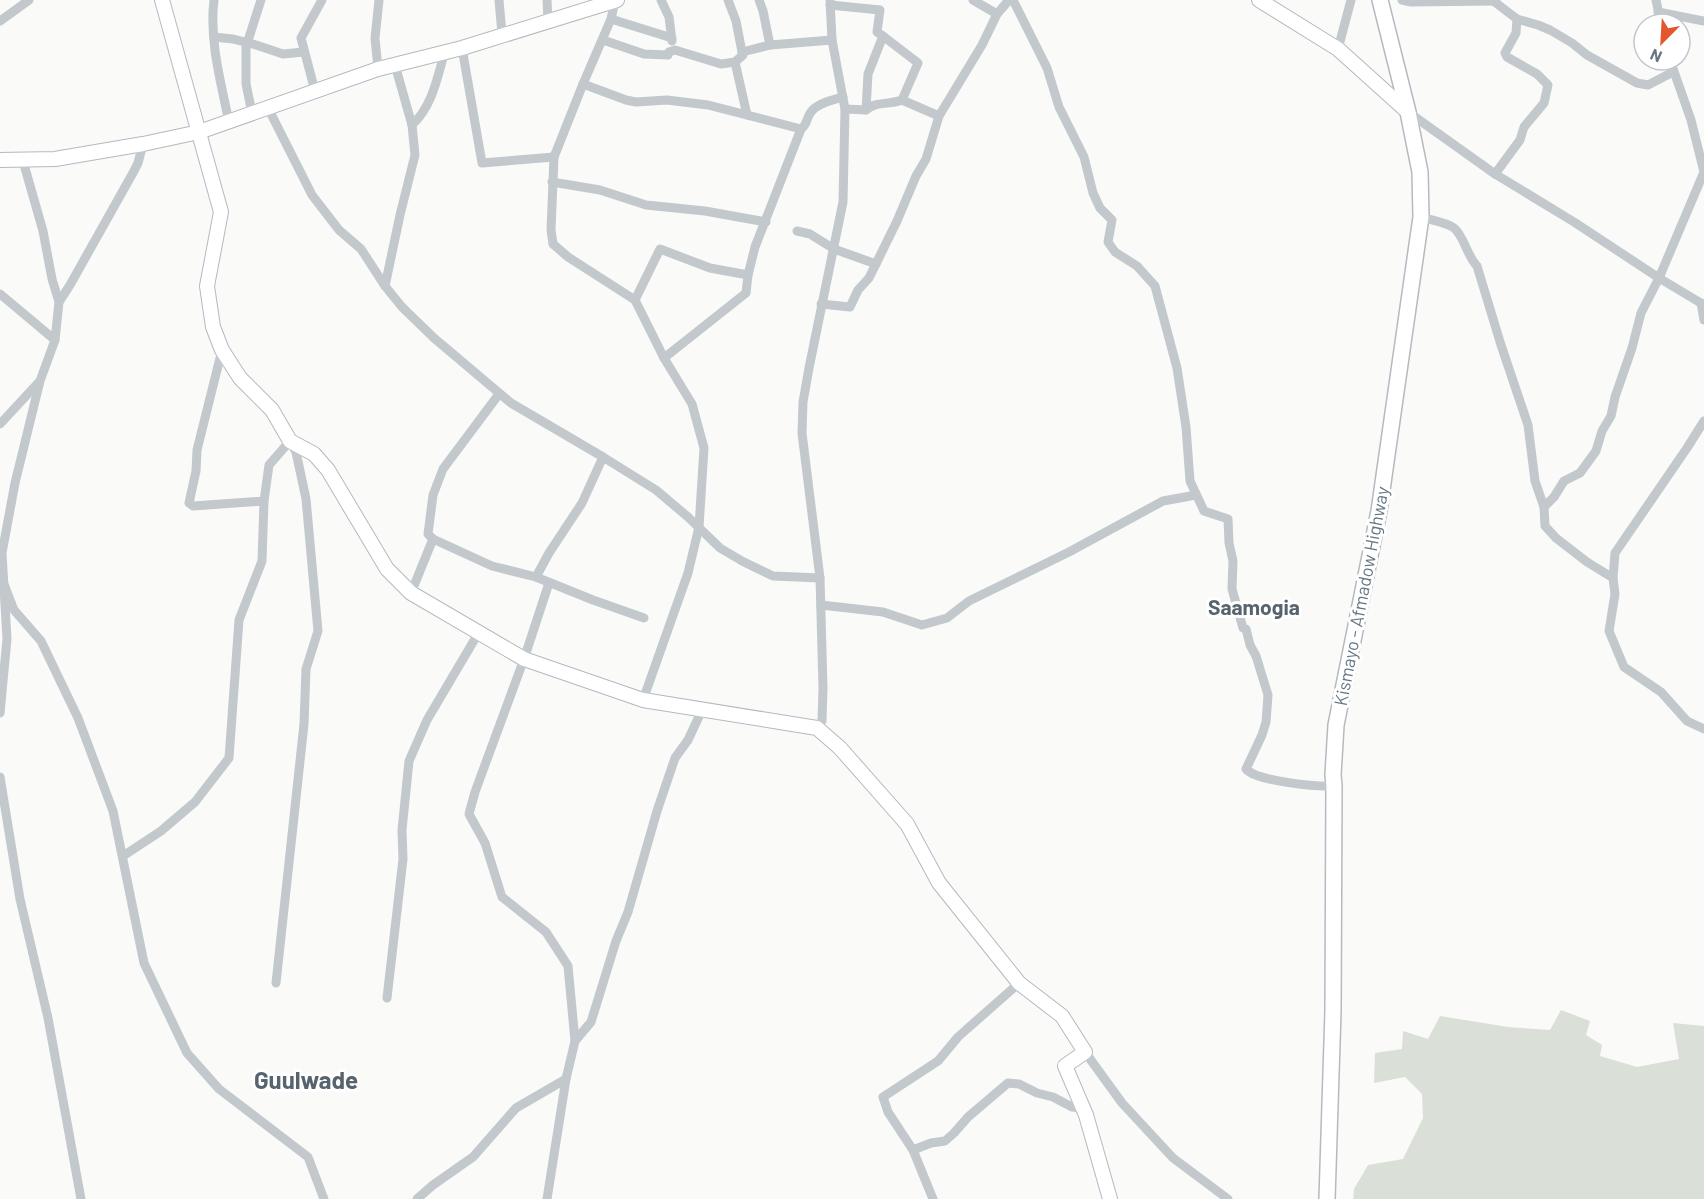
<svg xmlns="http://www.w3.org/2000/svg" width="1704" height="1199" font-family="Barlow,sans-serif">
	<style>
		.green { fill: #dadfd7 }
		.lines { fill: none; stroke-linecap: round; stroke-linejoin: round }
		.secondary-casing { stroke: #b3babf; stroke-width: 16 }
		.primary-casing { stroke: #b5babe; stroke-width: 18 }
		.street { stroke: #c3c8cc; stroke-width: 9 }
		.secondary { stroke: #fff; stroke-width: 14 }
		.primary { stroke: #fff; stroke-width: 15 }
		.labels { text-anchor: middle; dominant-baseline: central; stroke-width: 6; stroke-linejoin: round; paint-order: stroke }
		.street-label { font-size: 18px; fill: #657683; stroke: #fff }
		.quarter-label { font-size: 21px; font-weight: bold; fill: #57646e; stroke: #fff }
		.district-label { font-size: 24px; font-weight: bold; fill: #57646e; stroke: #fff }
	</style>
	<rect width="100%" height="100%" fill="#fafaf8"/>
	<path class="green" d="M1561 1010 1590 1021 1586 1035 1602 1045 1600 1056 1637 1067 1679 1059 1673 1023 1704 1026V1199H1353L1354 1189 1368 1165 1403 1159 1423 1118 1422 1094 1405 1077 1374 1083 1375 1053 1402 1049 1403 1031 1428 1039 1440 1016 1508 1027 1550 1030Z"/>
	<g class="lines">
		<g class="secondary-casing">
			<g id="secondary">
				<path d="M162 0 221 212 207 286 213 327 222 350 240 378 272 410 290 441 314 454 328 470 387 569 411 593 524 659 643 700 817 728 840 748 907 824 939 883 1019 983 1062 1016 1085 1052 1065 1066 1086 1115 1110 1199"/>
				<path d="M1259 0 1338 49 1408 112"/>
				<path d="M0 160 55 159 143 144 199 132 378 69 462 48 617 0"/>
			</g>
		</g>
		<g class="primary-casing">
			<path id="primary" d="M1327 1199 1333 1011 1334 786 1333 775 1336 725 1379 511 1421 217 1420 172 1408 112 1380 0"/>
		</g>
		<g class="street">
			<path d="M214 0C209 40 221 83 229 122"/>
			<path d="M499 0 502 34"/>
			<path d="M547 0 548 21"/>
			<path d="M661 0 669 17 672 41"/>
			<path d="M728 0 736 21 742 52"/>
			<path d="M759 0 763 11 770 45"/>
			<path d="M973 0 997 14"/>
			<path d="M1013 0 1047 68 1059 107 1084 157 1093 193 1100 208 1112 220 1108 242 1115 252 1137 266 1155 286 1177 368 1186 427 1190 481 1204 511 1228 519 1229 543 1233 561 1232 589 1243 628 1246 629 1250 645 1256 656 1268 695 1266 722 1262 735 1246 769C1256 781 1317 787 1334 786"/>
			<path d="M1402 0 1411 2 1495 1 1496 0"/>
			<path d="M1492 0 1517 19 1538 25 1550 30 1572 43 1587 55 1637 83 1648 85 1673 72"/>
			<path d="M1656 0 1661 24"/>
			<path d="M615 1 611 19 583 84 554 157 551 230 553 244 568 257 635 300 664 358 692 404 704 448 699 527 688 573 643 700"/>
			<path d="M830 5 880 10 877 32 883 36 868 74 866 110 845 109"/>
			<path d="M1658 12 1704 21"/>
			<path d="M611 19 672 38"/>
			<path d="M0 21 29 0"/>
			<path d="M883 36 918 63 902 100"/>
			<path d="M214 37 233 39 256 45 283 54 304 52"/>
			<path d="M603 40 644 54 668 55 669 52 675 50 721 64 735 62"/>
			<path d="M462 48 482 163 554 157"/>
			<path d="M1338 49 1351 0"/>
			<path d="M1670 60 1691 120 1704 172"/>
			<path d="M395 65 412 125"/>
			<path d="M378 69 375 38 379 0"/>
			<path d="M583 84 626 100 636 102 667 100 708 105 801 129"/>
			<path d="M315 91 301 38 322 0"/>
			<path d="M268 108 312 195 339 230 361 249 385 286 402 307 434 338 511 403 603 457 656 490 688 517 720 548 742 561 773 576 820 578"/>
			<path d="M866 110C875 101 890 105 902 100L939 116"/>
			<path d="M1408 112 1495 174 1574 222 1659 278 1704 305"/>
			<path d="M252 113 246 84V47L261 0"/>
			<path d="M747 115 735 62 743 55 742 52 770 45 832 40"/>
			<path d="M23 161 43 231 52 279 59 302"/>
			<path d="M1495 174 1520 140 1524 127 1544 103 1548 85 1537 74 1507 57 1505 53 1516 33 1517 19"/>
			<path d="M552 182 600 190 646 205 705 211 766 222"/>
			<path d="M1421 217C1430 220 1446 222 1454 228 1464 236 1467 256 1477 266L1501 345 1528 425 1535 481 1544 507 1545 526 1556 538 1587 562 1613 578 1615 594 1609 631 1624 667 1661 692 1687 721 1704 729"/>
			<path d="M797 231 810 234 834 249 876 264"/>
			<path d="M385 286 400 215 415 155 412 125C433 105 437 78 445 51"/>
			<path d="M0 294 55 340"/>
			<path d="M635 300 660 249 710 268 748 275"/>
			<path d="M1701 303 1704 320"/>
			<path d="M821 304 850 307 858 290 869 278 897 221 916 176 926 159 939 116 982 45 997 14 1009 0"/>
			<path d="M222 350 197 450 196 471 189 503 193 506 264 501"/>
			<path d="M664 358 746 293 748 275 755 247 801 129C808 124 806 118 811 112 817 103 833 100 843 97"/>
			<path d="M499 394 443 469 433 495 428 534 433 539 492 566 536 577 593 600 644 618"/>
			<path d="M0 424 39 382"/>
			<path d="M1544 507 1554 497 1564 481 1580 473 1596 451 1602 431 1611 416 1615 397 1632 348 1641 313 1659 278 1704 172"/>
			<path d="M536 577 549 553 582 503 603 457"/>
			<path d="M1613 578 1615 553 1687 448 1704 421"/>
			<path d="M549 583 524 659 475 792 469 814 485 843 502 897 546 932 568 966 575 1041"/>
			<path d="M4 584 14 610 41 641 78 718 113 811 144 963 187 1053 219 1089 308 1157 324 1199"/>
			<path d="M411 593 433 539"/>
			<path d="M821 605 883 612 922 625 947 618 969 601 1069 552 1163 501 1196 495"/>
			<path d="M0 713 7 639 2 553 15 483 40 381 55 340 59 302 70 285 134 171 138 163 143 144"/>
			<path d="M817 728 822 721 823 688 820 578 802 433 803 402 809 368 843 202 845 109 832 40 830 0"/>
			<path d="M0 777 20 899 48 1018 81 1199"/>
			<path d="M123 856 161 831 195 802 229 758 239 620 262 561 264 501 269 465 290 441 296 452 306 499 318 631 306 669 304 724 276 983"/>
			<path d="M387 998 403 859 402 830 409 761 427 720 479 632"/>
			<path d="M1085 1052 1122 1103 1173 1158 1228 1199"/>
			<path d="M913 1150 931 1143 945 1141 954 1133 968 1117 1008 1083 1019 1084 1037 1093 1053 1097 1072 1107 1083 1108"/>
			<path d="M417 1199 433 1185 473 1157 516 1108 566 1079"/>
			<path d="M547 1199 566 1079 575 1041 591 1022 616 941 628 912 657 811 675 758 688 740 702 710"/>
			<path d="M933 1199 913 1150 888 1112 883 1097 938 1061 958 1037 1019 983"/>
		</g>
		<use href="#secondary" class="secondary"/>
		<use href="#primary" class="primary"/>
	</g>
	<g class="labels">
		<g class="street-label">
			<text transform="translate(1361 596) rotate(-79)">Kismayo - Afmadow Highway</text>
		</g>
		<g class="quarter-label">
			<text x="1254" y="606">Saamogia</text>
		</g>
		<g class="district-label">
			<text x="306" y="1079">Guulwade</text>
		</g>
	</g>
	<g transform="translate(1662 42) rotate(204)"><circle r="28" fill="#ffffff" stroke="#c1c8cd" stroke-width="1.5"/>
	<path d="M0-4.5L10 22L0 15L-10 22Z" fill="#e4572e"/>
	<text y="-9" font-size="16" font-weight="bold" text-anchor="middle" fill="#657683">N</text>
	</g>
</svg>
